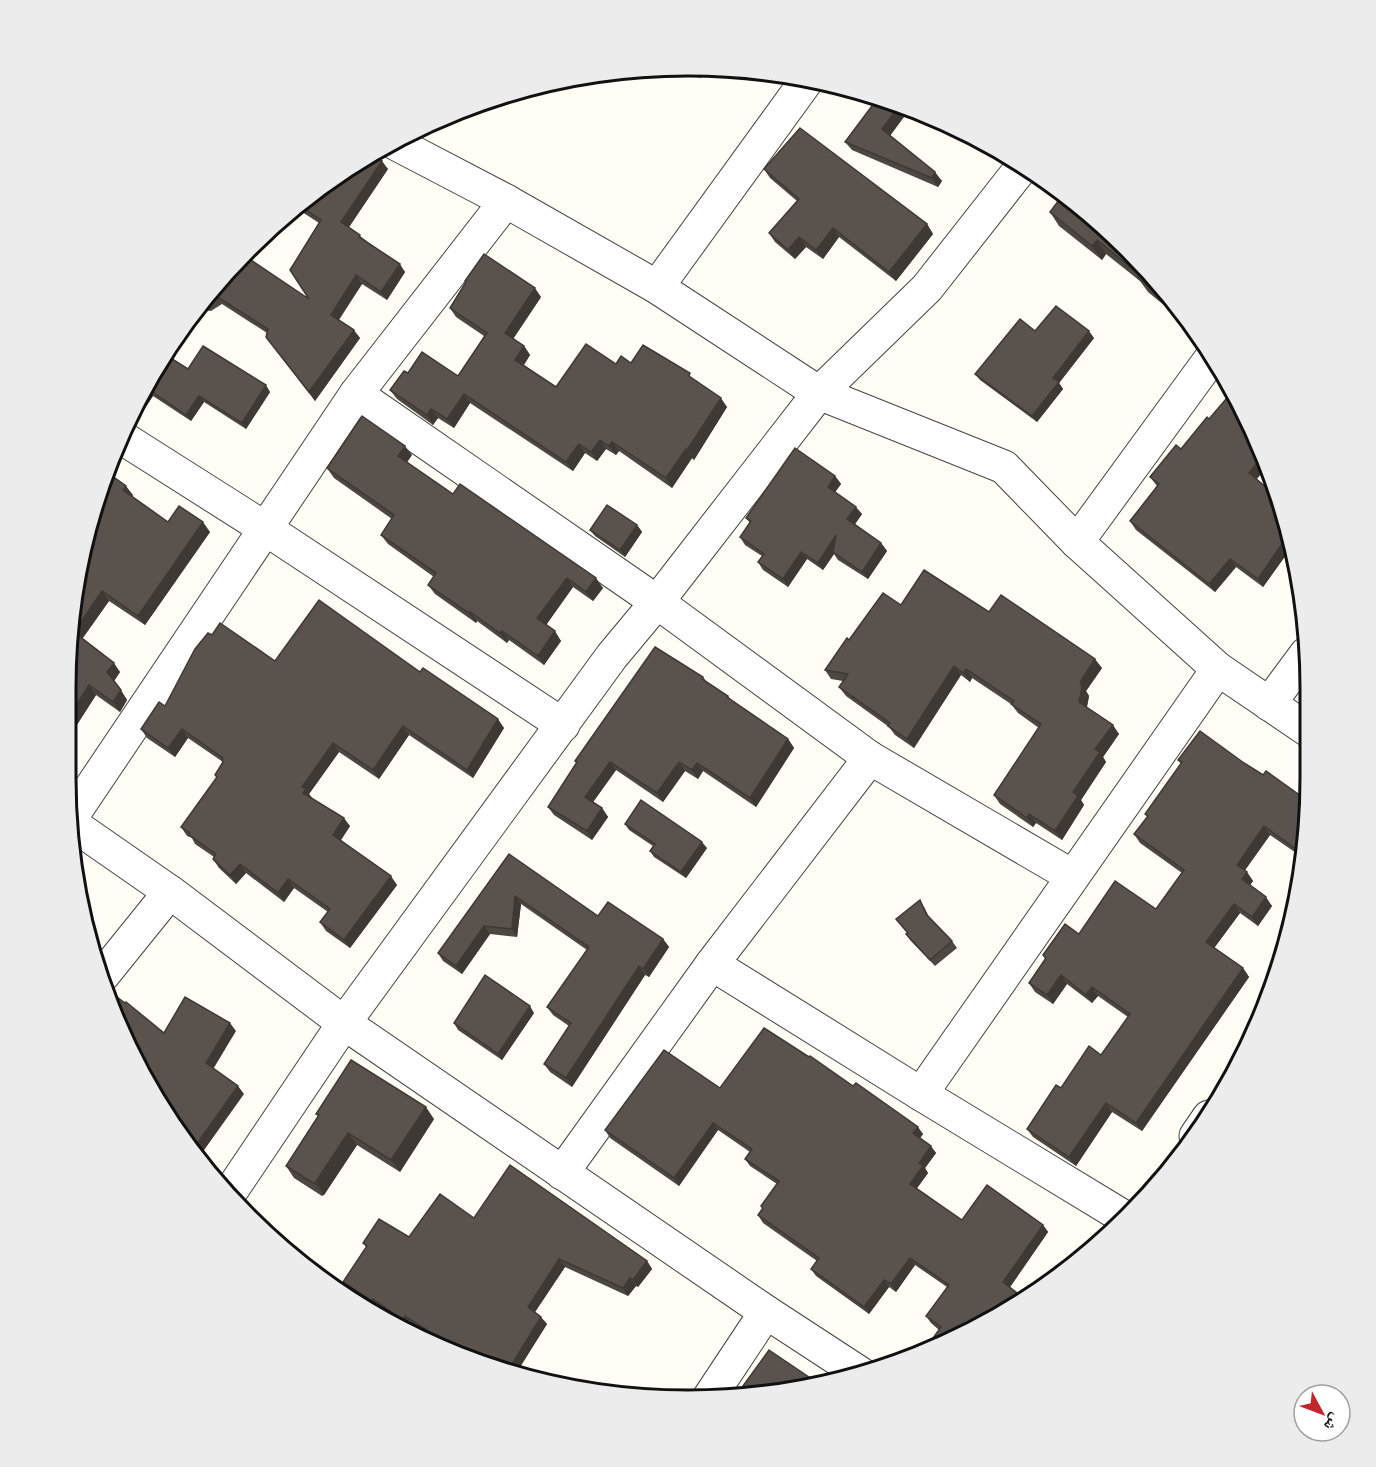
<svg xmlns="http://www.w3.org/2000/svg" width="1376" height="1467" font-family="Lora,'Noto Naskh Arabic',serif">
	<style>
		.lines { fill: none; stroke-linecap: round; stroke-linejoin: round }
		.minor-casing { stroke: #444; stroke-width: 35 }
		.minor { stroke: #fff; stroke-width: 33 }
		.wall { fill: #4d4742 }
		.shaded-wall { fill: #3f3936 }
		.building { fill: #5a524d; stroke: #3f3936; stroke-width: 1.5 }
		.rim { fill: none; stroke: #111; stroke-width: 3 }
	</style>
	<rect width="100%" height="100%" fill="#fffdf5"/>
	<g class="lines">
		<g class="minor-casing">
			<g id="minor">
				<path d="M393 142 506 201 657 287 819 393 1004 467 1077 542 1218 669 1308 730"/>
				<path d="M657 287 807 80"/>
				<path d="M356 394 657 602 870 758 1072 876"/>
				<path d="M121 437 266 529 563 725"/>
				<path d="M1077 542 1212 357"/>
				<path d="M1269 704 1306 654"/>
				<path d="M74 813 356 394 506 201"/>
				<path d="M75 826 170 892 344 1023 766 1312 861 1374"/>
				<path d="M712 964 921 1094 1127 1219"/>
				<path d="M103 975 170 892"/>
				<path d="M921 1094 1218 669"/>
				<path d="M1196 1136 1209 1117"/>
				<path d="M562 1173 712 964 870 758"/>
				<path d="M229 1194 344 1023 612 656 657 602 819 393 927 288 1022 167"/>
				<path d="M709 1398 766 1312"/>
			</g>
		</g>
		<use href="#minor" class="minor"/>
	</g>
	<g class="wall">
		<path d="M708 68 700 78 696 76 691 69Z"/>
		<path d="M878 98 909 110 890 136 942 181 938 187 852 150 845 142Z"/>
		<path d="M371 154 388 169 349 227 405 272 387 300 362 284 339 320 360 338 315 401 272 345 266 337 267 333 222 304 211 311 195 309 245 256 309 299 319 223 296 208Z"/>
		<path d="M764 169 927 224 933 234 896 281 839 237 823 259 806 247 795 259 775 242 769 233 797 201 770 178Z"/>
		<path d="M1064 193 1155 278 1171 311 1148 292 1140 281 1106 254 1102 260 1059 226 1050 212Z"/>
		<path d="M465 281 541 297 513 339 524 346 530 355 524 365 556 387 616 364 631 363 696 381 727 407 694 460 692 458 672 488 619 451 616 455 606 449 597 461 585 453 573 471 470 403 454 428 438 418 433 425 397 399 390 390 408 373 458 376 484 336 456 317 450 308 466 283Z"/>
		<path d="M1035 331 1094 338 1059 383 1063 389 1037 422 980 380 975 374Z"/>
		<path d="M166 355 188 369 270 392 246 429 204 402 191 421 153 396 145 408 137 402Z"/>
		<path d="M1233 391 1267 466 1257 479 1279 498 1291 548 1263 587 1236 567 1215 592 1136 530 1130 521 1157 486 1150 477 1181 449 1209 419Z"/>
		<path d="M412 455 407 462 453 494 603 588 593 601 573 587 546 625 561 641 544 665 509 640 507 643 477 621 476 623 435 594 428 585 434 577 388 544 381 535 392 519 334 478 327 468Z"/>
		<path d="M835 476 841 484 835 492 862 514 855 524 881 543 887 551 868 579 838 560 834 554 823 570 807 559 788 587 763 570 758 562 762 556 745 545 740 537 750 523 746 518Z"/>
		<path d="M133 495 132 497 168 522 210 532 145 625 109 601 82 639 120 672 114 681 127 700 120 712 96 695 71 734 67 647 87 527Z"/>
		<path d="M637 525 642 532 625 557 595 536 590 530Z"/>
		<path d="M901 605 989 612 1102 668 1086 691 1089 696 1087 707 1119 734 1103 757 1106 762 1081 800 1084 805 1062 840 1036 823 1033 827 1000 804 994 795 1039 728 1018 713 1011 704 972 678 970 682 961 675 914 748 895 735 889 727 846 696 839 687 843 681 831 679 825 670 849 640Z"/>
		<path d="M212 635 275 661 420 672 504 728 473 778 409 735 379 779 339 752 309 794 312 798 350 826 341 840 397 885 350 948 326 931 320 922 328 912 294 888 284 902 246 873 236 884 219 868 213 859 214 857 195 844 192 838 187 836 181 827 217 778 215 775 223 762 188 738 175 757 147 738 141 729 165 706Z"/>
		<path d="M703 677 706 681 728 696 731 700 788 739 794 748 756 807 703 771 698 779 685 771 663 802 616 770 593 802 602 808 608 817 592 840 554 815 548 807 576 763 575 761Z"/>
		<path d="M1178 760 1244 763 1308 801 1302 857 1270 835 1245 870 1253 881 1250 885 1272 906 1258 926 1240 913 1214 948 1243 968 1249 977 1142 1131 1112 1112 1076 1166 1033 1137 1027 1129 1061 1088 1101 1055 1128 1017 1098 996 1092 1003 1067 984 1053 1004 1035 992 1029 983 1045 959 1043 955 1079 934 1156 909 1182 873 1140 843 1134 834 1147 817 1145 814 1181 764Z"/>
		<path d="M625 824 707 848 686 878 654 857 650 851 653 846 629 830Z"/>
		<path d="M509 854 598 916 663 939 669 947 649 977 645 975 572 1087 550 1072 544 1064 569 1026 553 1015 547 1007 587 950 521 904 517 937 490 934 462 974 443 961 438 953Z"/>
		<path d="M924 907 929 917 952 941 957 948 935 966 910 940 906 934 907 933 896 919Z"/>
		<path d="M534 1013 502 1060 458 1030 454 1023Z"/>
		<path d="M720 1088 923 1134 920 1138 936 1153 925 1168 928 1173 917 1188 962 1220 1043 1225 1048 1232 1010 1287 1017 1293 1022 1300 1020 1303 927 1349 939 1330 931 1323 926 1316 947 1287 915 1265 896 1292 889 1287 869 1314 816 1276 811 1269 817 1261 763 1223 758 1215 762 1209 761 1206 777 1184 750 1166 745 1159 750 1152 718 1130 679 1186 610 1138 605 1130Z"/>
		<path d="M316 1114 434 1119 400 1172 357 1145 324 1195 322 1196 294 1178 286 1166 318 1116Z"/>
		<path d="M474 1218 647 1261 652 1269 638 1287 636 1286 628 1296 565 1267 535 1312 547 1324 515 1375 457 1353 410 1324 408 1327 379 1307 378 1308 348 1290 343 1282 366 1247 363 1243 409 1237Z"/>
	</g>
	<g class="shaded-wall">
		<path d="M695 68H708L700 78 694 70Z"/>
		<path d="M899 106 909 110 888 138 882 129Z"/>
		<path d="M382 161 388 169 347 230 341 222Z"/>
		<path d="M935 172 942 181 938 187 932 178Z"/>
		<path d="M927 224 933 234 896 281 889 272Z"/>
		<path d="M833 228 839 237 823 259 816 250Z"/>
		<path d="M799 237 806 247 795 259 788 250Z"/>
		<path d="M1097 240 1106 254 1102 260 1092 246Z"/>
		<path d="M400 264 405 272 387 300 381 292Z"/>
		<path d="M356 275 362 284 336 323 331 315Z"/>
		<path d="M535 288 541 297 511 342 505 333Z"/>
		<path d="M1166 292 1176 306 1171 311 1162 297Z"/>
		<path d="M354 330 360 338 315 401 309 392Z"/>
		<path d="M1089 331 1094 338 1059 383 1063 389 1037 422 1032 416 1053 378Z"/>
		<path d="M524 346 530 355 521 369 515 360Z"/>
		<path d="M266 385 270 392 246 429 242 423Z"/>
		<path d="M148 389 153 396 145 408 141 401Z"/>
		<path d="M464 394 470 403 454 428 447 419Z"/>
		<path d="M199 396 204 402 191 421 186 415Z"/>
		<path d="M721 398 727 407 694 460 687 450Z"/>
		<path d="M431 409 438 418 433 425 427 415Z"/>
		<path d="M600 440 606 449 597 461 591 452Z"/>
		<path d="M612 442 619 451 616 455 609 446Z"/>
		<path d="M579 444 585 453 573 471 566 462Z"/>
		<path d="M405 446 412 455 405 465 398 456Z"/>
		<path d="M686 449 692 458 672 488 666 478Z"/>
		<path d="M1263 456 1267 466 1255 481 1249 473Z"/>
		<path d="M835 476 841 484 833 495 828 487Z"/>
		<path d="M126 486 133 495 130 500 123 490Z"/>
		<path d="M856 507 862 514 853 527 847 519Z"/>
		<path d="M203 522 210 532 145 625 138 616Z"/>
		<path d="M637 525 642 532 625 557 620 550Z"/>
		<path d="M836 535 833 552 834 554 823 570 818 563Z"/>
		<path d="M1288 535 1291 548 1263 587 1258 579Z"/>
		<path d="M881 543 887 551 868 579 862 572Z"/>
		<path d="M801 552 807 559 788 587 783 579Z"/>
		<path d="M1230 559 1236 567 1215 592 1209 584Z"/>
		<path d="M567 578 573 587 544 628 537 618Z"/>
		<path d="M596 578 603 588 593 601 586 592Z"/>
		<path d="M102 591 109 601 80 642 74 632Z"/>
		<path d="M470 612 477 621 476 623 469 613Z"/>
		<path d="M502 631 509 640 507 643 500 633Z"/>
		<path d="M555 631 561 641 544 665 538 656Z"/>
		<path d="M1095 659 1102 668 1086 691 1089 696 1086 711 1079 702 1080 682Z"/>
		<path d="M114 663 120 672 114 681 107 672Z"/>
		<path d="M954 666 961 675 914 748 907 739Z"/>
		<path d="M966 669 972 678 970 682 963 673Z"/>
		<path d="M89 685 96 695 71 734 70 715Z"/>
		<path d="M121 690 127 700 120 712 113 702Z"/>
		<path d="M498 719 504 728 473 778 467 770Z"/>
		<path d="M1113 725 1119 734 1103 757 1106 762 1081 800 1084 805 1062 840 1055 831 1073 792 1095 749Z"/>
		<path d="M403 726 409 735 379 779 373 770Z"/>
		<path d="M182 729 188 738 175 757 168 748Z"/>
		<path d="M788 739 794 748 756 807 750 798Z"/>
		<path d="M333 743 339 752 309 794 312 798 303 793 302 787Z"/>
		<path d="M610 762 616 770 591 805 585 797Z"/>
		<path d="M679 762 685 771 663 802 657 793Z"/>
		<path d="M697 763 703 771 698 779 692 770Z"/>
		<path d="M602 808 608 817 592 840 587 831Z"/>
		<path d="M1029 814 1036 823 1033 827 1027 818Z"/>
		<path d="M344 818 350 826 339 843 333 835Z"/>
		<path d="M1264 826 1270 835 1243 873 1237 865Z"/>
		<path d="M1304 838 1302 857V858L1296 849Z"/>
		<path d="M702 842 707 848 686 878 681 872Z"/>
		<path d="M240 864 246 873 236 884 230 875Z"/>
		<path d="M1247 872 1253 881 1248 888 1242 879Z"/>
		<path d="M391 876 397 885 350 948 344 940Z"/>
		<path d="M288 879 294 888 284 902 278 893Z"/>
		<path d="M515 896 521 904 517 937 512 929Z"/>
		<path d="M1266 897 1272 906 1258 926 1252 917Z"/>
		<path d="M920 900 924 907 930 920 926 914Z"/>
		<path d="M1234 904 1240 913 1212 951 1206 942Z"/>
		<path d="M484 926 490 934 462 974 456 966Z"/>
		<path d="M663 939 669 947 649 977 643 969Z"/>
		<path d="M639 966 645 975 572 1087 566 1078Z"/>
		<path d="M1243 968 1249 977 1142 1131 1136 1123Z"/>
		<path d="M1061 975 1067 984 1053 1004 1047 995Z"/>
		<path d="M1092 987 1098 996 1092 1003 1086 995Z"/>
		<path d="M530 1006 534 1013 502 1060 498 1054Z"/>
		<path d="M230 1023 236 1031 212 1071 206 1063Z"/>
		<path d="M238 1086 244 1094 197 1160 191 1152Z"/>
		<path d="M1106 1103 1112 1112 1076 1166 1069 1157Z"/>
		<path d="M426 1107 434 1119 400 1172 391 1160Z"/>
		<path d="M713 1123 718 1130 679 1186 674 1178Z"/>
		<path d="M918 1127 923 1134 918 1141 913 1133Z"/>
		<path d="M348 1133 357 1145 324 1195 315 1183Z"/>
		<path d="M931 1146 936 1153 925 1168 928 1173 915 1191 910 1184 919 1163Z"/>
		<path d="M1043 1225 1048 1232 1008 1290 1003 1282Z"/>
		<path d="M910 1258 915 1265 896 1292 891 1284Z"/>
		<path d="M559 1259 565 1267 533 1315 528 1307Z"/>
		<path d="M647 1261 652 1269 638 1287 633 1280Z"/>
		<path d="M630 1278 636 1286 628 1296 623 1288Z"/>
		<path d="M884 1280 889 1287 869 1314 864 1307Z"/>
		<path d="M1017 1293 1022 1300 1020 1303 1007 1310 1006 1309Z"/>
		<path d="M373 1299 379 1307 378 1308 372 1301Z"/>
		<path d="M405 1316 410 1324 408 1327 403 1320Z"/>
		<path d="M541 1317 547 1324 515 1375 507 1372Z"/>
	</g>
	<g class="building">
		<path d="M878 98 899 106 882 129 935 172 932 178 845 142Z"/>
		<path d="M800 128 927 224 889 272 833 228 816 250 799 237 788 250 769 233 799 199 764 169Z"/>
		<path d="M371 154 382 161 341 222 360 235 359 237 400 264 381 292 356 275 331 315 354 330 309 392 266 337 268 329 216 296 205 303 201 302 245 256 309 299 290 270 321 220 299 205Z"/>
		<path d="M1064 193 1155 278 1166 292 1162 297 1138 278 1140 275 1097 240 1092 246 1050 212Z"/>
		<path d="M484 254 535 288 505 333 524 346 515 360 556 387 586 344 616 364 621 356 631 363 643 345 690 373 689 376 721 398 687 450 686 449 666 478 612 442 609 446 600 440 591 452 579 444 566 462 464 394 447 419 431 409 427 415 390 390 404 371 408 373 422 352 458 376 487 333 450 308 466 282 465 281Z"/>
		<path d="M1056 306 1089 331 1053 378 1059 382 1032 416 975 374 1020 319 1035 331Z"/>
		<path d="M203 346 266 385 242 423 199 396 186 415 148 389 141 401 138 400 166 355 188 369Z"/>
		<path d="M1233 391 1263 456 1249 473 1279 498 1288 535 1258 579 1230 559 1209 584 1130 521 1159 484 1150 477 1176 445 1181 449 1207 417 1209 419Z"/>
		<path d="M362 416 405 446 398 456 453 494 460 484 596 578 586 592 567 578 537 618 555 631 538 656 502 631 500 633 470 612 469 613 428 585 436 573 381 535 394 515 327 468Z"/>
		<path d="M795 448 835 476 828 487 856 507 847 519 881 543 862 572 833 552 836 535 818 563 801 552 783 579 758 562 764 554 740 537 751 521 746 518Z"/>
		<path d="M108 473 126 486 123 490 168 522 179 506 203 522 138 616 102 591 74 632 114 663 107 672 121 690 113 702 89 685 70 715 67 647 87 527Z"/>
		<path d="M607 505 637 525 620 550 590 530Z"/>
		<path d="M924 570 989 612 1001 595 1095 659 1080 682 1082 687 1079 702 1113 725 1095 749 1100 752 1073 792 1078 796 1055 831 1029 814 1027 818 994 795 1041 724 1011 704 1014 701 966 669 963 673 954 666 907 739 888 726 890 723 839 687 848 674 825 670 847 638 849 640 883 593 901 605Z"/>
		<path d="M319 600 420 672 423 668 498 719 467 770 403 726 373 770 333 743 302 787 306 789 303 793 344 818 333 835 391 876 344 940 320 922 330 909 288 879 278 893 240 864 230 875 213 859 216 854 189 835 190 833 181 827 217 777 215 775 223 762 222 760 223 758 182 729 168 748 141 729 159 702 165 706 195 649 208 633 212 635 220 623 275 661Z"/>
		<path d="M655 647 703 677 702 679 728 696 727 697 788 739 750 798 697 763 692 770 679 762 657 793 610 762 585 797 602 808 587 831 548 807 577 762 575 761Z"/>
		<path d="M1200 731 1244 763 1263 775 1266 771 1308 801 1304 838 1296 849 1264 826 1237 865 1247 872 1242 879 1266 897 1252 917 1234 904 1206 942 1243 968 1136 1123 1106 1103 1069 1157 1027 1129 1056 1085 1061 1088 1089 1046 1101 1055 1130 1014 1092 987 1086 995 1061 975 1047 995 1029 983 1046 958 1043 955 1065 924 1079 934 1115 881 1156 909 1184 870 1134 834 1148 816 1145 814 1182 762 1178 760Z"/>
		<path d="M641 800 702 842 681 872 650 851 655 844 625 824Z"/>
		<path d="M509 854 598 916 608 902 663 939 643 969 639 966 566 1078 544 1064 571 1023 547 1007 589 947 515 896 512 929 484 926 456 966 438 953Z"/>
		<path d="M920 900 926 914 952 941 930 960 906 934 908 933 896 919Z"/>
		<path d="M485 975 530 1006 498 1054 454 1023Z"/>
		<path d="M109 991 125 1003 126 1002 164 1033 185 997 230 1023 206 1063 238 1086 191 1152 130 1054Z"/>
		<path d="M764 1028 809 1057 810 1056 853 1086 856 1083 918 1127 913 1133 931 1146 919 1163 923 1166 910 1184 962 1220 987 1185 1043 1225 1003 1282 1017 1293 1006 1309H1007L927 1349 926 1348 941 1327 926 1316 949 1285 910 1258 891 1284 884 1280 864 1307 811 1269 819 1258 758 1215 763 1208 761 1206 779 1181 745 1159 752 1149 713 1123 674 1178 605 1130 664 1050 720 1088Z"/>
		<path d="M351 1060 426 1107 391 1160 348 1133 315 1183H313L286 1166 319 1115 316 1114Z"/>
		<path d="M510 1165 647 1261 633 1280 630 1278 623 1288 559 1259 528 1307 541 1317 507 1372 474 1360 405 1316 403 1320 373 1299 372 1301 343 1282 367 1246 363 1243 379 1219 409 1237 440 1194 474 1218Z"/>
		<path d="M769 1350 819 1384 770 1396 735 1397Z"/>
	</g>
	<path d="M0 0H1376V1467H0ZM688 76H688A612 612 0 0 1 1300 688V778A612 612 0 0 1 688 1390H688A612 612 0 0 1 76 778V688A612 612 0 0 1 688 76Z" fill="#ececec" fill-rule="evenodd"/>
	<path class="rim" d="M688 76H688A612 612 0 0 1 1300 688V778A612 612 0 0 1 688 1390H688A612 612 0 0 1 76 778V688A612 612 0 0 1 688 76Z"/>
	<g transform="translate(1322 1413) rotate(131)"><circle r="28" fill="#ffffff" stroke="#a0a0a0" stroke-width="1.5"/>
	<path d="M0-4.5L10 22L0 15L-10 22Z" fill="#c4262e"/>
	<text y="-9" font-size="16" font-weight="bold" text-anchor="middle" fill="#111111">ش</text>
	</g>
</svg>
